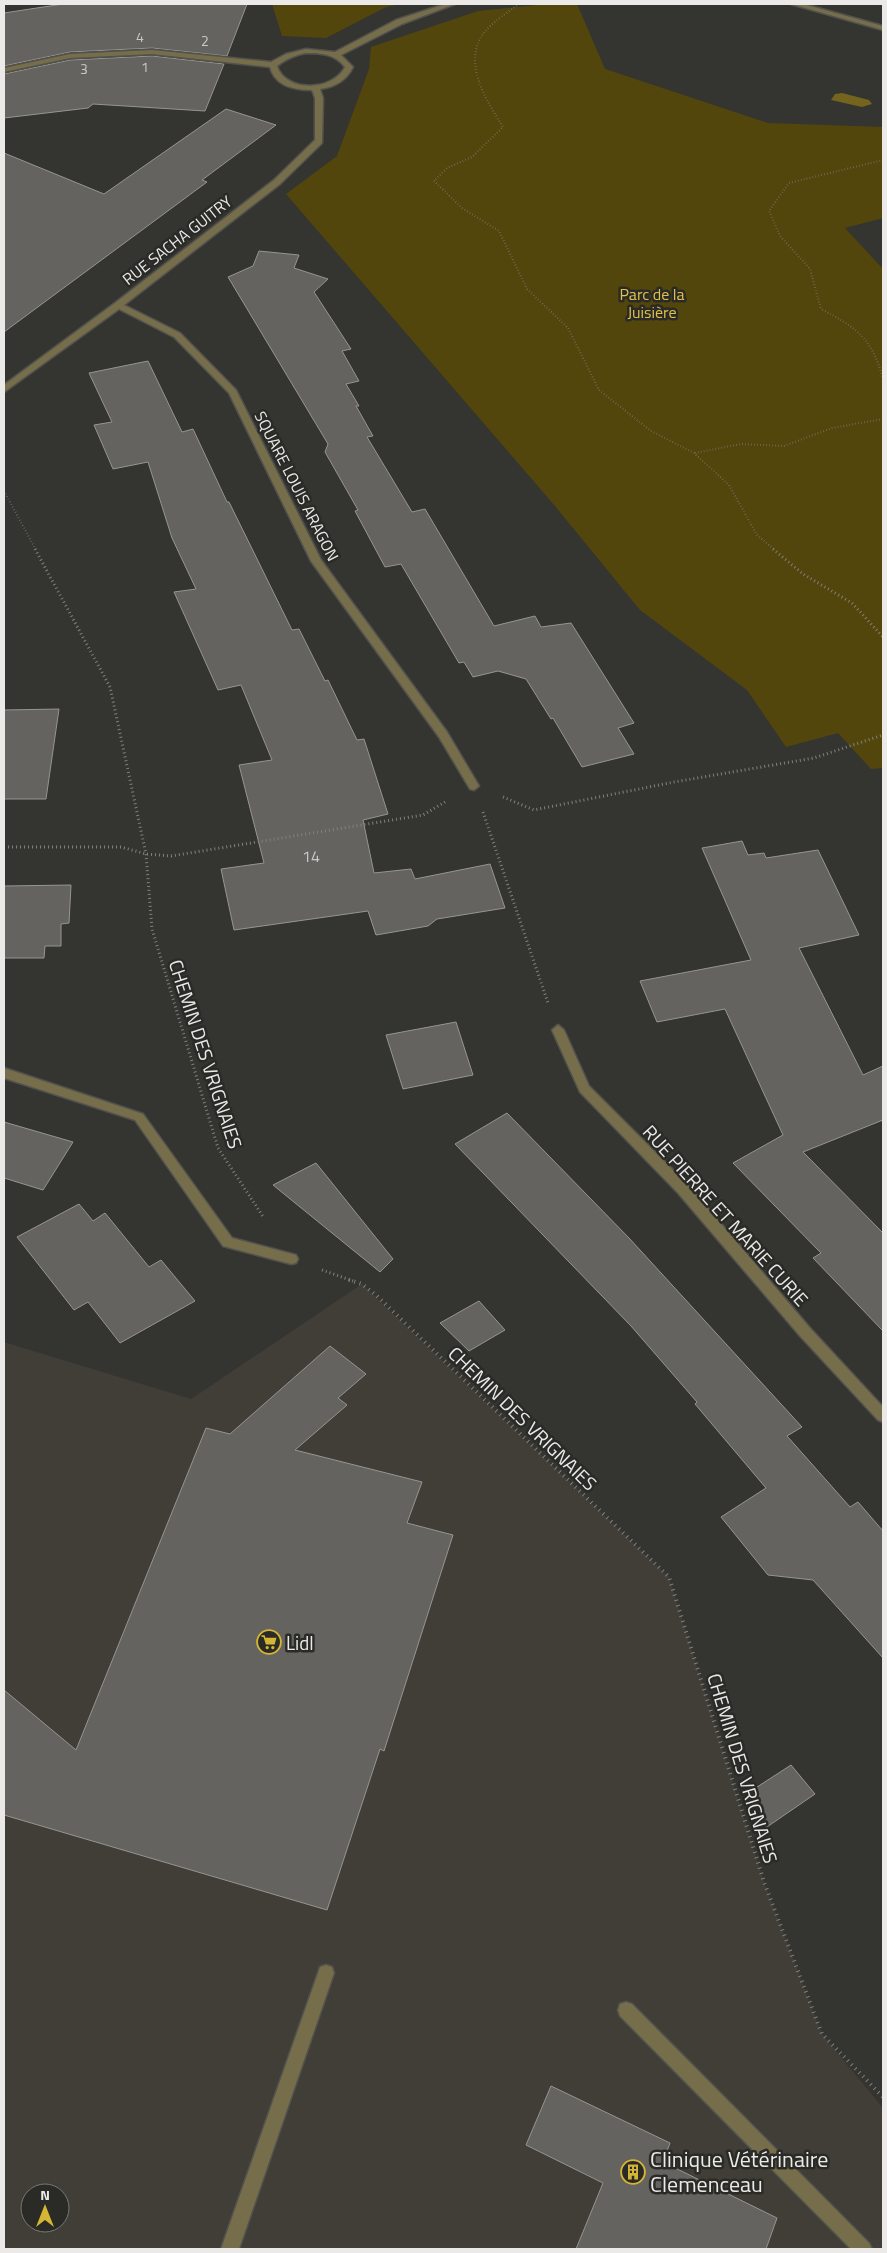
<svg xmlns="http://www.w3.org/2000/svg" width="887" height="2253" font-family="'Titillium Web',sans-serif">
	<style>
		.built { fill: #403e36; fill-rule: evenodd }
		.green { fill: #53460d }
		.water { fill: #75641e }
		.building { fill: #646360; stroke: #969592 }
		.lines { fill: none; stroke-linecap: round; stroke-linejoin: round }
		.minor-casing { stroke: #51514e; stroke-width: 3 }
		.path-far2 { stroke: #80807d; stroke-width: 2; stroke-dasharray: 0.5 2.5; stroke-linecap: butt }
		.path-far1 { stroke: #80807d; stroke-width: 3; stroke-dasharray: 1 3; stroke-linecap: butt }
		.path { stroke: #80807d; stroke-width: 4; stroke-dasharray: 1 4.5; stroke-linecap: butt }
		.minor { fill: #766d4b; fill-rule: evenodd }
		.labels { text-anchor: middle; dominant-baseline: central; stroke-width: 5; stroke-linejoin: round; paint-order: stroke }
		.far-number-label { font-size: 14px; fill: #c9c8c6 }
		.far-street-label { font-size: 16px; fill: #ebeae8; stroke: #2a2a27 }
		.far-park-label { font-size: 16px; fill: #e2c248; stroke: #2a2a27 }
		.number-label { font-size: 16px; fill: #c9c8c6 }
		.street-label { font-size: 19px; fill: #ebeae8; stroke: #2a2a27 }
		.poi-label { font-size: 19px; fill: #ebeae8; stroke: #2a2a27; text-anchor: start }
		.near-poi-label { font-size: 22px; fill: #ebeae8; stroke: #2a2a27; text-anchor: start }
	</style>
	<rect width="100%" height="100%" fill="#343431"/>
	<path class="built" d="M362 1284 669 1577 764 1882 822 2034 883 2108V2249H4V1342L191 1399ZM30 2193H60V2223H30Z"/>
	<g class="green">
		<path d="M272 4H401L386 7 326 38 282 36Z"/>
		<path d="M548 4H577L605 69 768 123 883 127V218L845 228 883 269V768L871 769 838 733 786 747 747 690 640 610 555 506 286 194 337 156 369 69 371 47 478 11Z"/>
	</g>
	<path class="water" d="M842 93 869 100 872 104 862 107 831 100 835 94Z"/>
	<g class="building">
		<path d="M63 4H247L227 56 152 48 70 52 4 66V13Z"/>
		<path d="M152 56 224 64 205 111 93 104 88 108 4 118V74L70 60Z"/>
		<path d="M226 109 276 125 202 180 207 182 4 332V153L104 194Z"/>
		<path d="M259 251 299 255 294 268 328 279 314 292 351 349 342 351 359 381 346 384 359 406H356L373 436 367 437 412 512 425 509 494 626 535 616 541 627 571 623 634 723 618 728 634 754 582 767 553 718 551 719 526 679 498 671 473 677 464 662 459 663 401 564 385 567 355 511 358 510 325 452 328 444 228 277 253 266Z"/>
		<path d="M148 361 182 432 193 429 227 502H229L292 630 299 629 325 681 328 680 357 740 364 739 388 814 363 820 374 873 411 869 415 879 490 864 505 908 437 919 428 926 376 935 368 911 234 930 221 869 264 863 239 765 272 760 241 685 218 690 174 592 196 589 172 538 148 462 113 469 94 425 112 422 89 373Z"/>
		<path d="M59 709 46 799H4V710Z"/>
		<path d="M742 841 748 855 764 853 766 858 818 850 859 935 799 948 863 1075 883 1066V1120L803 1152 883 1233V1331L813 1258 821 1253 733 1163 783 1135 725 1009 657 1022 640 981 751 960 702 848Z"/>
		<path d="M71 885 69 923 61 924V946H45L44 958H4V886Z"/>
		<path d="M456 1022 473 1075 403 1089 386 1035Z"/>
		<path d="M507 1113 629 1238 802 1427 787 1436 850 1507 858 1502 883 1531V1658L813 1580 768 1575 721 1517 766 1488 695 1404 697 1402 631 1326 455 1144Z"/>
		<path d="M4 1122 73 1142 43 1190 4 1178Z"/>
		<path d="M316 1163 393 1259 380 1272 273 1185Z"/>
		<path d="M79 1204 93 1221 105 1213 149 1267 161 1260 195 1301 120 1343 88 1302 74 1310 17 1237Z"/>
		<path d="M479 1301 505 1330 469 1351 440 1323Z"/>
		<path d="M330 1346 366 1374 338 1398 347 1405 295 1450 422 1482 407 1523 453 1535 384 1751 380 1749 327 1910 4 1815V1690L76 1750 206 1428 230 1434Z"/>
		<path d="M791 1765 815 1794 764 1829 754 1789Z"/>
		<path d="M551 2086 670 2143 663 2162 777 2218 766 2249H576L603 2183 526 2145Z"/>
	</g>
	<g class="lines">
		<g class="minor-casing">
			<g id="minor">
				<path d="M445 4H455L402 24 341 55 353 67C346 81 335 87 320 89L323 98 322 143 280 184 124 305 180 333 236 390 321 560 447 732 479 786 474 790 470 789 439 737 311 561 229 393 174 337 119 309 4 392V385L115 303 274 180 315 140V98L312 90C294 90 275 86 270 67L152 54 70 58 4 72V68L70 54 152 50 271 62 286 54 306 49 335 52 396 20ZM306 53C321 53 335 54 345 67 333 91 286 93 277 66 286 59 295 55 306 53Z"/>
				<path d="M791 4H803L883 26V30Z"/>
				<path d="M558 1025 564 1030 589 1086 688 1185 810 1328 883 1407V1422L878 1420 800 1336 678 1193 580 1092 552 1030Z"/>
				<path d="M4 1068 143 1114 232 1238 296 1255 298 1259 296 1263 291 1264 223 1246 135 1120 4 1078Z"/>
				<path d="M326 1965 332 1967 334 1973 239 2249H221L318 1973 320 1967Z"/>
				<path d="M626 2002 632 2004 869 2243 872 2249H851L620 2016 618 2010 620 2004Z"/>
			</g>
		</g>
		<g class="path-far2">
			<path d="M519 4C507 13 492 22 483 34 462 64 487 101 503 127L472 157 447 168 434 181 462 208 499 231 527 289 568 328 599 390 651 431 694 453 729 485 757 535 775 550"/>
			<path d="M883 160 789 183 769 211 780 236 810 269 821 309C857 328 872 338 883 379"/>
			<path d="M695 453 741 444 784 446 832 428 883 419"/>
			<path d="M4 491 36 550"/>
		</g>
		<g class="path-far1">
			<path d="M35 549 110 687 146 854 152 929 218 1148 264 1218"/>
			<path d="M773 549 803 574 852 603 883 637"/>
			<path d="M503 797 534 810 674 782 814 758 883 735"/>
			<path d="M483 812 548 1003"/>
			<path d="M4 847H121L146 854 171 856 423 815 445 802"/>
			<path d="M322 1270 353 1281"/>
		</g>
		<path class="path" d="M349 1280 362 1284 377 1296 669 1577 764 1882 822 2034 883 2097"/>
		<use href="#minor" class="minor"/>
	</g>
	<defs>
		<g id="supermarket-ring" transform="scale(1.25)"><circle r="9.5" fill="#2a2a27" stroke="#d5b534" stroke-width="1.5"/><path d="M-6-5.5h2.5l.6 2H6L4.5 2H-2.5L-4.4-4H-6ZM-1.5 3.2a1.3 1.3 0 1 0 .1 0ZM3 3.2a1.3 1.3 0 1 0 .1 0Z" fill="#d5b534"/></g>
		<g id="building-ring" transform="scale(1.25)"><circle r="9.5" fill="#2a2a27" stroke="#d5b534" stroke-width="1.5"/><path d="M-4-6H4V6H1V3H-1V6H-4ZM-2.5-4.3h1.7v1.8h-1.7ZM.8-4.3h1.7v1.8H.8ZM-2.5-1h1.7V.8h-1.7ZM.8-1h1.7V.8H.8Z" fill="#d5b534"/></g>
	</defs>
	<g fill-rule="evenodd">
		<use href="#supermarket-ring" x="269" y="1642"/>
		<use href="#building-ring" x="633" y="2172"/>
	</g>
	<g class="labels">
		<g class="far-number-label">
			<text x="140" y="36">4</text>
			<text x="205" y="40">2</text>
			<text x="145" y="66">1</text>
			<text x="84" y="68">3</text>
		</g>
		<g class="far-street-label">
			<text transform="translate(177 240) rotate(-38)">RUE SACHA GUITRY</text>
			<text transform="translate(297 486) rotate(63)">SQUARE LOUIS ARAGON</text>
		</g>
		<g class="far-park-label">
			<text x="652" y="294">Parc de la<tspan x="652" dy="18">Juisière</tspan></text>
		</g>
		<g class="number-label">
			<text x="311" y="856">14</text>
		</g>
		<g class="street-label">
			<text transform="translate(206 1054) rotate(72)">CHEMIN DES VRIGNAIES</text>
			<text transform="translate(726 1215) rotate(48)">RUE PIERRE ET MARIE CURIE</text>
			<text transform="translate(523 1418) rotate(44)">CHEMIN DES VRIGNAIES</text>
			<text transform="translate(743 1768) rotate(73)">CHEMIN DES VRIGNAIES</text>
		</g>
		<g class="poi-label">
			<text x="286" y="1642">Lidl</text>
		</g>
		<g class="near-poi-label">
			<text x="650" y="2159">Clinique Vétérinaire<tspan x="650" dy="25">Clemenceau</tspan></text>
		</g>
	</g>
	<rect width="887" height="2253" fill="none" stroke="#ebeae8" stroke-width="10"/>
	<g transform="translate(45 2208)"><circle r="24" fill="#2a2a27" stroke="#777774"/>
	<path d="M0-4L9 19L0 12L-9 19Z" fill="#d5b534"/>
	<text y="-8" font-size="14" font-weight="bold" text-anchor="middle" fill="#ebeae8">N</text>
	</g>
</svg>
